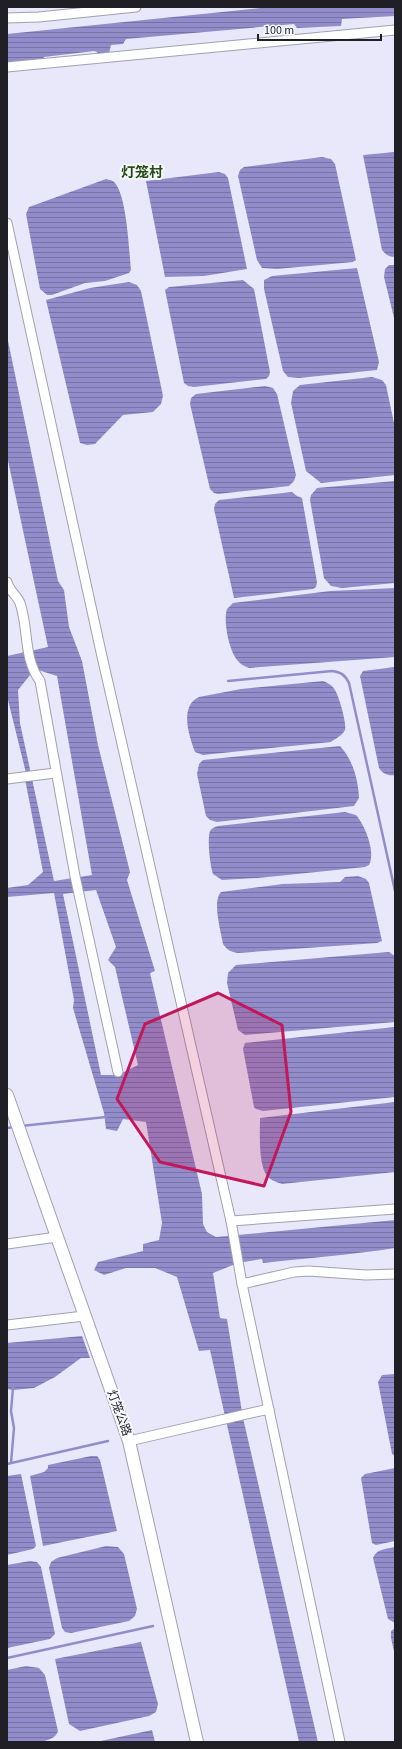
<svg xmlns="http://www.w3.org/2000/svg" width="402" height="1749" font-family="'Source Sans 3','Noto Sans SC',sans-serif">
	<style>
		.water { fill: url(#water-rules); fill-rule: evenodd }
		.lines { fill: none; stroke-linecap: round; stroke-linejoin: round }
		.stream { stroke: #928dca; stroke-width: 2.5 }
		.minor-casing { stroke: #a1a0b1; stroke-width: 11 }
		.tertiary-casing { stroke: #a1a0b1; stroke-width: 14 }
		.minor { stroke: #fff; stroke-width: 9 }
		.tertiary { stroke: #fff; stroke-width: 12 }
		.marked { fill: #c2185b; fill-opacity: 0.2; stroke: #c2185b; stroke-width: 3; stroke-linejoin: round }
		.labels { text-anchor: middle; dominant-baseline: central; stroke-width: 4; stroke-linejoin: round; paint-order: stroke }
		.street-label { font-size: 12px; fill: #201f26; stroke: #f7f7fe }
		.quarter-label { font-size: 14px; font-weight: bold; fill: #254e12; stroke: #f7f7fe }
	</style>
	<defs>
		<pattern id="water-rules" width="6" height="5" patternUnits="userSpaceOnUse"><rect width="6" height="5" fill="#928dca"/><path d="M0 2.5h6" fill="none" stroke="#7773a4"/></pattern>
	</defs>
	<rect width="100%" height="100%" fill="#e9e8fb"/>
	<g class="water">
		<path d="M270 7H395V16L342 19 341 26 297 28 294 24 126 39 123 44 111 45 108 58 99 57 97 52 94 51 44 57 42 61 7 63V34Z"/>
		<path d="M395 152V257C389 257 386 255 382 250L363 155Z"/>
		<path d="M322 157 331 159 335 164 356 260 353 262 277 269 262 268 257 260 238 176 240 170 244 167Z"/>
		<path d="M219 172 225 174 228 178 247 269 204 276 165 277 146 181Z"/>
		<path d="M106 179C109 180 113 180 115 183 127 197 129 251 131 270L129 273 105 281 85 283 52 295H47L40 289 26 214 29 207Z"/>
		<path d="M389 265H395V322L384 277 385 269Z"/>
		<path d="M357 268 379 362 377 370 299 378 288 377 283 371 264 289V280L272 276Z"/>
		<path d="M243 280 254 289 270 372 269 376 266 379 194 387 188 386 184 383 165 290 169 287Z"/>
		<path d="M129 282 137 285 141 291 163 396 161 404 153 412 123 415 95 444 87 445 80 443 46 300 90 288Z"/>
		<path d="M7 336 58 581 64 590 69 627 82 661 98 745 130 872 127 880 155 971 150 973 202 1194 203 1224 207 1232 216 1237 395 1220V1248C351 1255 307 1258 263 1263L262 1259 238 1263 213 1273 220 1318 227 1319 243 1418 318 1742H299L210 1350 199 1351 177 1277 155 1268H126L104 1275 94 1270 98 1262 143 1251V1244L159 1240 162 1223 146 1122 123 1119 117 1131 106 1129 104 1113 73 1008 74 1000 54 893 7 897V888L28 885 43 872 25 779 26 773 7 696V656L48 647 7 456ZM35 669 57 676 92 875 54 881 20 723 18 690ZM96 890 116 947 108 960 115 967 138 1065 118 1075H101L63 894Z"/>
		<path d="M372 377 382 380 386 385 395 428V475L321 483 306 471 291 403 293 391 300 385Z"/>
		<path d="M265 386 273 388 277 394 296 475 294 481 289 486 218 494 214 493 210 489 190 404 191 398 196 394Z"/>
		<path d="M395 481V583L342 588 331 586 324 578 310 500 311 495 317 488Z"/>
		<path d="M292 492 297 496 302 498 317 582 316 587 313 589 234 598 214 509 215 504 219 500Z"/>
		<path d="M395 588V657L249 668C245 666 241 665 238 661 229 651 223 621 227 609L233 603 330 591Z"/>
		<path d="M395 667V775C388 776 383 774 379 768L360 676 363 671Z"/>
		<path d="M323 681C328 683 332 685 335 690 339 696 347 724 345 730 343 735 335 739 331 742L203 755 195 752C189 736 179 706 199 697L241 689Z"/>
		<path d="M340 746C353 760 358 779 359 798L354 806 217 822 210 820 206 816 197 774 199 764 203 760Z"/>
		<path d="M345 812 356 815C365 825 376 853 369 865L365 867 258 878 222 880 213 874C210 866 207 839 210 831 212 828 215 827 218 826Z"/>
		<path d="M358 876 366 879 369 883 382 941 377 943 238 953C231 952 227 950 223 944 221 932 212 901 221 892L283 884 340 882 345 877Z"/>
		<path d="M389 952 395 956V1022L245 1035 238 1030 227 983 228 973 236 965Z"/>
		<path d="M395 1027V1097L263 1111 256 1109 254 1107 243 1049 245 1043Z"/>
		<path d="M395 1102V1172L282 1184C277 1182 272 1181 268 1177 258 1166 260 1133 260 1118Z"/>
		<path d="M82 1336 90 1358H81L55 1377 34 1388 13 1390 7 1389V1343Z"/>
		<path d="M395 1374V1456L392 1454 378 1382 382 1375Z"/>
		<path d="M91 1456H97L100 1460 117 1531 43 1546 30 1476 44 1472 48 1468V1465Z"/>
		<path d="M395 1468V1541L376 1545 372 1543 361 1478 365 1474Z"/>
		<path d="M21 1474 36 1546 33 1549 7 1555V1476Z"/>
		<path d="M106 1546 118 1547 124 1554 137 1609 135 1616 129 1621 71 1633 65 1632 62 1628 49 1568 51 1562 57 1558Z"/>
		<path d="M395 1547V1623L388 1619 373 1558C376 1549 386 1549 395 1547Z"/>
		<path d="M30 1561 37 1562 41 1567 55 1634 50 1639 7 1648V1565Z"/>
		<path d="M395 1628V1656L391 1638V1631Z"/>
		<path d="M141 1642 158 1704 156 1712 149 1716 80 1731 69 1724 55 1659Z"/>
		<path d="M26 1666 39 1668 45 1675 58 1731C54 1746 20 1742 7 1742V1670Z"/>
		<path d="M152 1730 155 1742H96Z"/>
	</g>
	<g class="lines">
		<g class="stream">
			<path d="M228 681 332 671C341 672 345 675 349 683L395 891"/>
			<path d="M21 1126 106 1117"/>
			<path d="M7 1128 14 1127"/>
			<path d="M11 1463 14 1428 11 1411 13 1388"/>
			<path d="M7 1464 108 1441"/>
			<path d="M7 1658 153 1626"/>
		</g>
		<g class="minor-casing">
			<g id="minor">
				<path d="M7 18 39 17 136 7"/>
				<path d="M7 67 395 30"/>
				<path d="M7 223 101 652 231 1221 242 1284 340 1742"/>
				<path d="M7 582C9 591 17 595 20 603 29 629 23 658 40 681L75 876 118 1072"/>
				<path d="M7 779 55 773"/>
				<path d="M231 1221 395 1209"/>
				<path d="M7 1244 57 1237"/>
				<path d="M242 1284 294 1272 309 1271 366 1275 395 1274"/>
				<path d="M7 1325 84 1316"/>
				<path d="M129 1441 269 1409"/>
			</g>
		</g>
		<g class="tertiary-casing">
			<path id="tertiary" d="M7 1095 129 1441 197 1742"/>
		</g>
		<use href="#minor" class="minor"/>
		<use href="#tertiary" class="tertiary"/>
	</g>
	<path class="marked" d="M218 993 282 1025 291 1112 264 1186 160 1162 117 1099 145 1024Z"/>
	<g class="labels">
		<g class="street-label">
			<text transform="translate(119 1413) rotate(70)">灯笼公路</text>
		</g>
		<g class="quarter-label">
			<text x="142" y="173">灯笼村</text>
		</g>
	</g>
	<rect width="402" height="1749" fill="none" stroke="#201f26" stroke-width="16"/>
	<path d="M258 34v6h123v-6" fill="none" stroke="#201f26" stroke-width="2"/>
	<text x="264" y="34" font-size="12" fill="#201f26" stroke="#f7f7fe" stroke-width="3" paint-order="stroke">100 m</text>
</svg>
